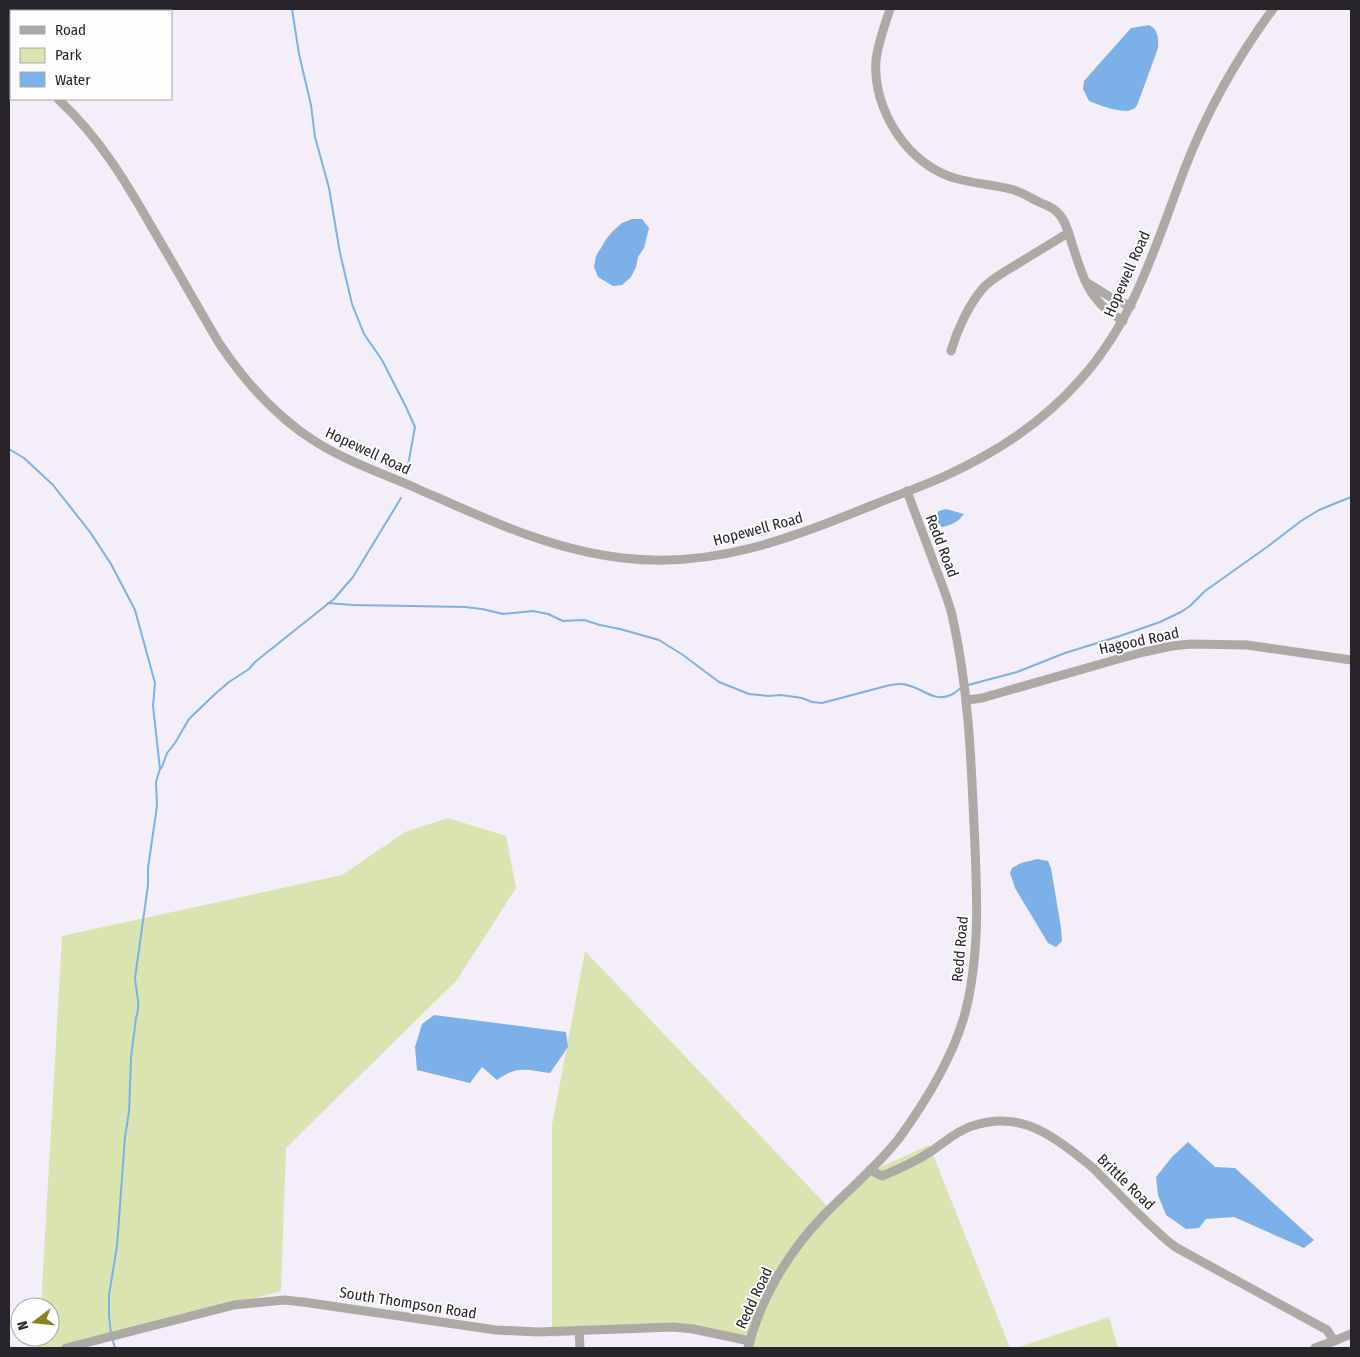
<svg xmlns="http://www.w3.org/2000/svg" width="1360" height="1357" font-family="'Fira Sans Condensed',sans-serif">
	<style>
		.green { fill: #d9e4b0 }
		.water { fill: #7cb0e8 }
		.lines { fill: none; stroke-linecap: round; stroke-linejoin: round }
		.stream { stroke: #7cb0e8; stroke-width: 2 }
		.minor { stroke: #adaaa5; stroke-width: 9 }
		.labels { text-anchor: middle; dominant-baseline: central; stroke-width: 4; stroke-linejoin: round; paint-order: stroke }
		.street-label { font-size: 15px; fill: #27252a; stroke: #fefefe }
	</style>
	<rect width="100%" height="100%" fill="#f3eefa"/>
	<g class="green">
		<path d="M448 818 506 836 516 888 457 980 286 1148 281 1291 174 1322 59 1348H38L39 1337H50V1307H41L62 936 342 875 405 832Z"/>
		<path d="M585 951 829 1208 872 1171 929 1145 1010 1348H750L751 1342 656 1328 552 1337V1125Z"/>
		<path d="M1109 1317 1118 1348H1016Z"/>
	</g>
	<g class="water">
		<path d="M1149 25C1158 29 1159 39 1158 48L1138 103C1138 104 1135 109 1133 109 1125 115 1098 105 1089 101L1083 89 1084 81 1131 28Z"/>
		<path d="M632 219H642L649 228 644 248 638 257 636 267 631 277 622 285 613 286 598 277 594 267 596 256 607 238 614 230 622 223Z"/>
		<path d="M946 509 964 514C958 522 952 525 942 527L937 521 936 515 939 511Z"/>
		<path d="M1037 859 1048 861 1051 868 1061 928 1062 941 1056 947 1048 943 1015 888 1010 873 1012 868 1021 863Z"/>
		<path d="M434 1015 566 1032 568 1047 550 1073C526 1070 518 1065 497 1080L482 1067 470 1083 417 1070 415 1047 422 1024Z"/>
		<path d="M1188 1142 1215 1167 1235 1168 1314 1240 1304 1248 1234 1217 1206 1219 1199 1228 1186 1229 1166 1215 1158 1195 1156 1177 1172 1157Z"/>
	</g>
	<g class="lines">
		<g class="stream">
			<path d="M292 9 299 54 311 105 315 137 329 188 340 253 352 304 364 334 382 360 406 407 415 427 407 471"/>
			<path d="M9 449 24 458 53 485 90 532 111 564 135 610 155 683 153 706 160 769"/>
			<path d="M328 603 353 605 465 607 482 609 503 614 533 611 548 614 563 621 584 620 600 625 620 629 659 640 683 655 719 682 749 694 768 696 781 695 802 698 812 702 822 703 890 685C897 684 903 683 910 686 925 690 934 702 951 695 955 693 958 690 961 688"/>
			<path d="M968 685 1017 672 1065 653 1120 636 1160 622 1181 612 1190 606 1205 591 1267 547 1301 521 1319 510 1351 497"/>
			<path d="M111 1334 109 1316V1295L117 1246 125 1137 129 1112 131 1058 136 1018C141 1006 136 992 135 978L148 885V868L157 806 156 782 160 769 162 767 167 753 175 743 189 719 215 694 229 682 249 669 255 662 334 599 353 577 401 498"/>
			<path d="M112 1338 115 1348"/>
		</g>
		<g class="minor">
			<path d="M890 9C885 25 878 43 876 60 872 110 909 167 958 179 977 184 996 185 1014 190 1023 193 1031 198 1039 202 1045 205 1053 207 1058 213 1066 221 1069 234 1072 244 1079 264 1084 286 1099 302 1105 310 1115 315 1123 321"/>
			<path d="M9 63 11 64"/>
			<path d="M58 99C100 138 126 182 154 231 176 268 197 306 219 343 245 382 276 417 316 442 348 462 384 474 418 489 484 518 550 550 623 558 714 569 791 538 873 505 897 495 921 487 945 476 997 452 1042 423 1080 380 1136 318 1156 243 1185 168 1207 111 1237 58 1273 9"/>
			<path d="M1086 282 1115 300 1131 306"/>
			<path d="M951 351C957 330 969 304 984 287 994 277 1007 270 1019 263 1035 253 1052 243 1068 233"/>
			<path d="M967 700 982 698 1118 659 1144 652 1172 646 1191 644 1247 645 1351 660"/>
			<path d="M870 1170 882 1176C899 1169 915 1162 930 1152 944 1143 956 1131 972 1126 1015 1112 1044 1129 1077 1155 1084 1161 1093 1167 1100 1175 1116 1191 1132 1208 1148 1223 1158 1232 1166 1241 1177 1248L1327 1330 1334 1341 1351 1334"/>
			<path d="M579 1330 580 1348"/>
			<path d="M66 1348 234 1305 284 1300 303 1302 496 1330 538 1332 674 1327 693 1329 750 1341"/>
			<path d="M748 1348C760 1299 789 1251 824 1215 849 1189 878 1166 900 1137 926 1101 951 1061 964 1017 981 955 977 890 974 825 971 754 968 685 952 615 948 599 941 582 935 566 926 541 916 516 907 491"/>
			<path d="M1315 1348 1334 1341"/>
		</g>
	</g>
	<g class="labels">
		<g class="street-label">
			<text transform="translate(1127 274) rotate(-66)">Hopewell Road</text>
			<text transform="translate(368 451) rotate(25)">Hopewell Road</text>
			<text transform="translate(758 529) rotate(-15)">Hopewell Road</text>
			<text transform="translate(942 546) rotate(69)">Redd Road</text>
			<text transform="translate(1139 641) rotate(-12)">Hagood Road</text>
			<text transform="translate(960 949) rotate(-85)">Redd Road</text>
			<text transform="translate(1126 1182) rotate(44)">Brittle Road</text>
			<text transform="translate(754 1298) rotate(-65)">Redd Road</text>
			<text transform="translate(408 1303) rotate(9)">South Thompson Road</text>
		</g>
	</g>
	<rect width="1360" height="1357" fill="none" stroke="#27252a" stroke-width="20"/>
	<rect x="10" y="10" width="162" height="90" fill="#fefefe" stroke="#a8a7a9"/>
	<rect x="20" y="26" width="25" height="8" fill="#adaaa5" stroke="#a8a7a9"/>
	<text x="55" y="35" font-size="15" fill="#27252a">Road</text>
	<rect x="20" y="48" width="25" height="15" fill="#d9e4b0" stroke="#a8a7a9"/>
	<text x="55" y="60" font-size="15" fill="#27252a">Park</text>
	<rect x="20" y="72" width="25" height="15" fill="#7cb0e8" stroke="#a8a7a9"/>
	<text x="55" y="85" font-size="15" fill="#27252a">Water</text>
	<g transform="translate(35 1322) rotate(254)"><circle r="24" fill="#fefefe" stroke="#a8a7a9"/>
	<path d="M0-4L9 19L0 12L-9 19Z" fill="#8b7f26"/>
	<text y="-8" font-size="14" font-weight="bold" text-anchor="middle" fill="#27252a">N</text>
	</g>
</svg>
